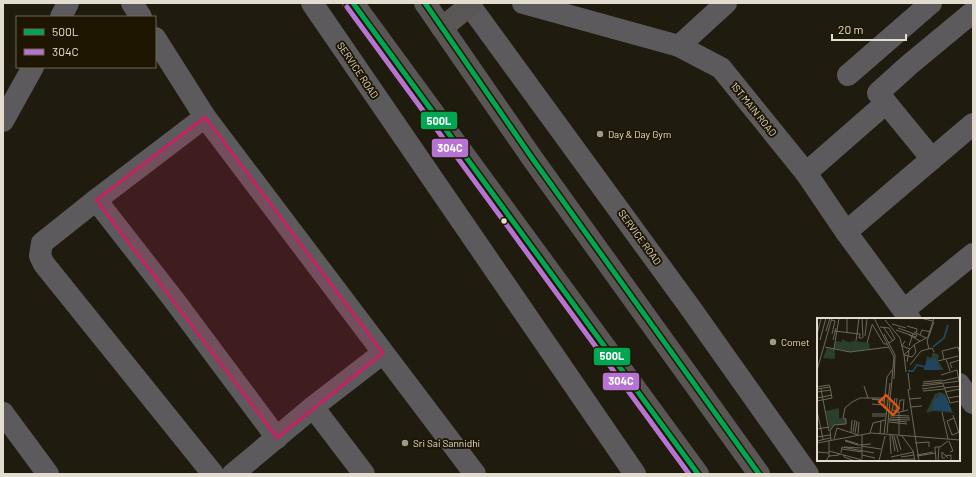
<svg xmlns="http://www.w3.org/2000/svg" width="976" height="477" font-family="Barlow,sans-serif">
	<style>
		.lines { fill: none; stroke-linecap: round; stroke-linejoin: round }
		.minor { stroke: #5d5a5d; stroke-width: 22 }
		.highway { stroke: #5a5655; stroke-width: 22 }
		.bus-1-casing { stroke: #1e1600; stroke-width: 8 }
		.bus-2-casing { stroke: #1e1600; stroke-width: 8 }
		.bus-1 { stroke: #00a651; stroke-width: 5 }
		.bus-2 { stroke: #b673d3; stroke-width: 5 }
		.marked { fill: #c42261; fill-opacity: 0.2; stroke: #c42261; stroke-width: 3; stroke-linejoin: round }
		.poi-dot { fill: #9e998b; stroke: #1e1600; stroke-width: 1.5 }
		.bus-dot { fill: #e2ddce; stroke: #1e1600; stroke-width: 1.5 }
		.labels { text-anchor: middle; dominant-baseline: central; stroke-width: 4; stroke-linejoin: round; paint-order: stroke }
		.street-label { font-size: 10px; fill: #e2ddce; stroke: #1e1600 }
		.poi-label { font-size: 10px; fill: #e2ddce; stroke: #1e1600; text-anchor: start }
		.inset-river { fill: none; stroke: #21455e; stroke-width: 2 }
		.inset-road { fill: none; stroke: #6d695b; stroke-width: 1 }
		.view { fill: #e8590c; fill-opacity: 0.15; stroke: #e8590c; stroke-width: 2 }
		.inset-edge { fill: none; stroke: #e2ddce; stroke-width: 2 }
		.line-badge { stroke: #1e1600; stroke-width: 1.5 }
		.badge-label { font-size: 11px; text-anchor: middle; font-weight: bold; fill: #fff }
	</style>
	<rect width="100%" height="100%" fill="#1f1b0e"/>
	<g class="lines">
		<g class="minor">
			<path d="M132 3 141 17"/>
			<path d="M312 3 635 474"/>
			<path d="M468 3 689 306 808 474"/>
			<path d="M523 3 679 46 721 68 806 173 846 232 910 319"/>
			<path d="M61 17 68 3"/>
			<path d="M155 38 205 117 475 474"/>
			<path d="M679 46 726 3"/>
			<path d="M848 75 931 3"/>
			<path d="M205 117 96 200 42 243 40 256 44 264 213 474"/>
			<path d="M3 121 33 67"/>
			<path d="M932 159 878 93 909 65 973 12"/>
			<path d="M806 173 886 103"/>
			<path d="M96 200 174 300 277 438"/>
			<path d="M846 232 973 124"/>
			<path d="M904 310 973 254"/>
			<path d="M959 384 973 403"/>
			<path d="M313 407 364 474"/>
			<path d="M3 413 48 474"/>
			<path d="M233 474 313 407 383 353"/>
		</g>
		<g class="highway">
			<path d="M353 3 698 474"/>
			<path d="M425 3 532 158 759 474"/>
			<path d="M442 28 470 5"/>
		</g>
		<g class="bus-1-casing">
			<g id="bus-1">
				<path d="M353 3 698 474"/>
				<path d="M425 3 532 158 759 474"/>
			</g>
		</g>
		<g class="bus-2-casing">
			<path id="bus-2" d="M347 7 689 474"/>
		</g>
		<use href="#bus-1" class="bus-1"/>
		<use href="#bus-2" class="bus-2"/>
	</g>
	<path class="marked" d="M205 117 383 353 277 438 96 200Z"/>
	<g class="poi-dot">
		<circle cx="600" cy="134" r="4"/>
		<circle cx="773" cy="342" r="4"/>
		<circle cx="405" cy="443" r="4"/>
	</g>
	<circle class="bus-dot" cx="504" cy="221" r="3.5"/>
	<g class="labels">
		<g class="street-label">
			<text transform="translate(358 70) rotate(56)">SERVICE ROAD</text>
			<text transform="translate(754 109) rotate(51)">1ST MAIN ROAD</text>
			<text transform="translate(640 237) rotate(54)">SERVICE ROAD</text>
		</g>
		<g class="poi-label">
			<text x="608" y="134">Day &amp; Day Gym</text>
			<text x="781" y="342">Comet</text>
			<text x="413" y="443">Sri Sai Sannidhi</text>
		</g>
	</g>
	<g transform="translate(817 318)">
		<rect width="143" height="143" fill="#1f1b0e"/>
		<path d="M22 90V100L29 101V106L17 107 13 112 9 93Z" fill="#2b3f2f"/>
		<path d="M25 21 31 24 39 23 33 34 17 30 19 23 25 24ZM10 30 18 31V41L6 40Z" fill="#2b3f2f"/>
		<path d="M116 34 122 37 121 43 127 52H107L110 38 114 40ZM123 74 128 76 136 95 117 93 109 95 118 76ZM123 76 135 94 115 92 119 79Z" fill="#2b3f2f" fill-rule="evenodd"/>
		<path d="M37 23 52 25 53 31 33 34Z" fill="#2b3f2f"/>
		<path d="M119 40 123 52H107L110 42ZM123 76 129 79 135 94 115 92 117 82Z" fill="#21455e"/>
		<path class="inset-river" d="M116 29 127 20 131 7M91 53H96L100 47 109 49"/>
		<path class="inset-road" d="M45 0 46 20M57 0 77 39 70 115M103 0 116 3M68 2 83 20 87 37 95 39 99 34 97 27M55 6 67 26H70M75 6 89 10M90 8 100 11 99 15M63 9 72 10 76 17 78 21 72 25M67 10 76 23M81 10 100 17 98 20M79 12 99 19M9 13 13 0M17 13 43 16 42 20H45M30 14V0M97 14 109 20M0 16 4 1M15 16 18 3 15 2M67 16 78 37 77 61M92 17 103 23M103 17 105 12 114 14M48 18 50 1M3 22 9 0M16 22 19 10M39 23 42 0M88 23 85 28 93 31M50 25 55 7M92 28 96 16M8 29 33 34 72 29M17 31 22 0M112 31 110 23 117 4M127 41 125 33 141 29 143 36M129 41 133 53M121 43 141 38M90 44 92 32M93 47 104 33 115 30 117 34M135 50 133 45 143 42M0 52 15 0M89 54 87 37 98 26 111 19 117 0M91 55 93 72M124 57 140 52 142 63M125 63 143 59M106 64 125 62M106 66 125 64M126 66 133 85 143 83M47 68 51 80M105 68 143 63M0 69 12 67 13 69M127 70 143 68M0 71 13 69M4 71 12 113M91 71 102 143M105 71 127 68M106 73 127 71M0 74 14 72M128 74 143 71M0 80 15 77M131 80 143 78M92 81 104 80M0 83 15 80 13 69M67 83 55 81 67 82M55 86 67 87M93 89 105 88M70 90 67 86 70 59 75 52M75 92 79 93 80 80M0 93 6 121M86 93 87 81M81 94 83 82H86M82 94V117M125 94 131 121M55 96H69M74 96 91 92M74 96 78 80M73 97 92 98M136 97 137 100 130 103 135 117 143 114M55 98H68M73 99 93 100M137 100 142 115M72 101 93 102M72 102 90 104M72 104 90 106M0 111 12 109M34 114 35 102M36 114 38 102M38 115 40 103M53 115 56 105 68 102M41 116 42 104M63 116 64 103M67 116 73 65M73 117 74 136M75 117 78 133M77 118 81 134M80 118 84 132M85 118 96 133 98 143M0 119 13 117M17 121 20 110 41 117M14 122 13 113 17 107 29 106V101L26 100 28 90 35 84 43 80H68M28 122 41 126M0 123 13 120M28 123 41 127 54 126M132 123 136 133 133 134M0 125 54 115 143 122M98 125 112 124V129M44 128 64 131M27 129 44 130M25 131 45 134M12 133 45 142M0 134 12 135M24 135 25 129 57 135M27 137V139L38 143M45 137 58 140M100 137 116 134M12 138 22 137V135M100 138 119 135M128 138 134 137V143M74 139 97 134M84 139 97 137M128 140H125V134L131 140M45 141V117M75 142 98 141M9 143 12 138V123M62 143 68 118M119 143 118 129H123L131 123M121 143 122 129"/>
		<path class="view" d="M69 77 82 90 76 97 62 84Z"/>
		<rect width="143" height="143" class="inset-edge"/>
	</g>
	<g class="line-badge">
		<rect x="420" y="111" width="38" height="19" rx="4" fill="#00a651"/>
		<rect x="431" y="138" width="38" height="20" rx="4" fill="#b673d3"/>
		<rect x="593" y="347" width="38" height="19" rx="4" fill="#00a651"/>
		<rect x="602" y="372" width="38" height="19" rx="4" fill="#b673d3"/>
	</g>
	<g class="badge-label">
		<text x="439" y="125">500L</text>
		<text x="450" y="152">304C</text>
		<text x="612" y="360">500L</text>
		<text x="621" y="385">304C</text>
	</g>
	<rect width="976" height="477" fill="none" stroke="#e2ddce" stroke-width="8"/>
	<rect x="16" y="16" width="140" height="52" fill="#1e1600" stroke="#6c6652"/>
	<rect x="24" y="29" width="20" height="6" fill="#00a651" stroke="#6c6652"/>
	<text x="52" y="36" font-size="12" fill="#e2ddce">500L</text>
	<rect x="24" y="49" width="20" height="6" fill="#b673d3" stroke="#6c6652"/>
	<text x="52" y="56" font-size="12" fill="#e2ddce">304C</text>
	<path d="M832 34v6h74v-6" fill="none" stroke="#e2ddce" stroke-width="2"/>
	<text x="838" y="34" font-size="12" fill="#e2ddce" stroke="#1e1600" stroke-width="3" paint-order="stroke">20 m</text>
</svg>
